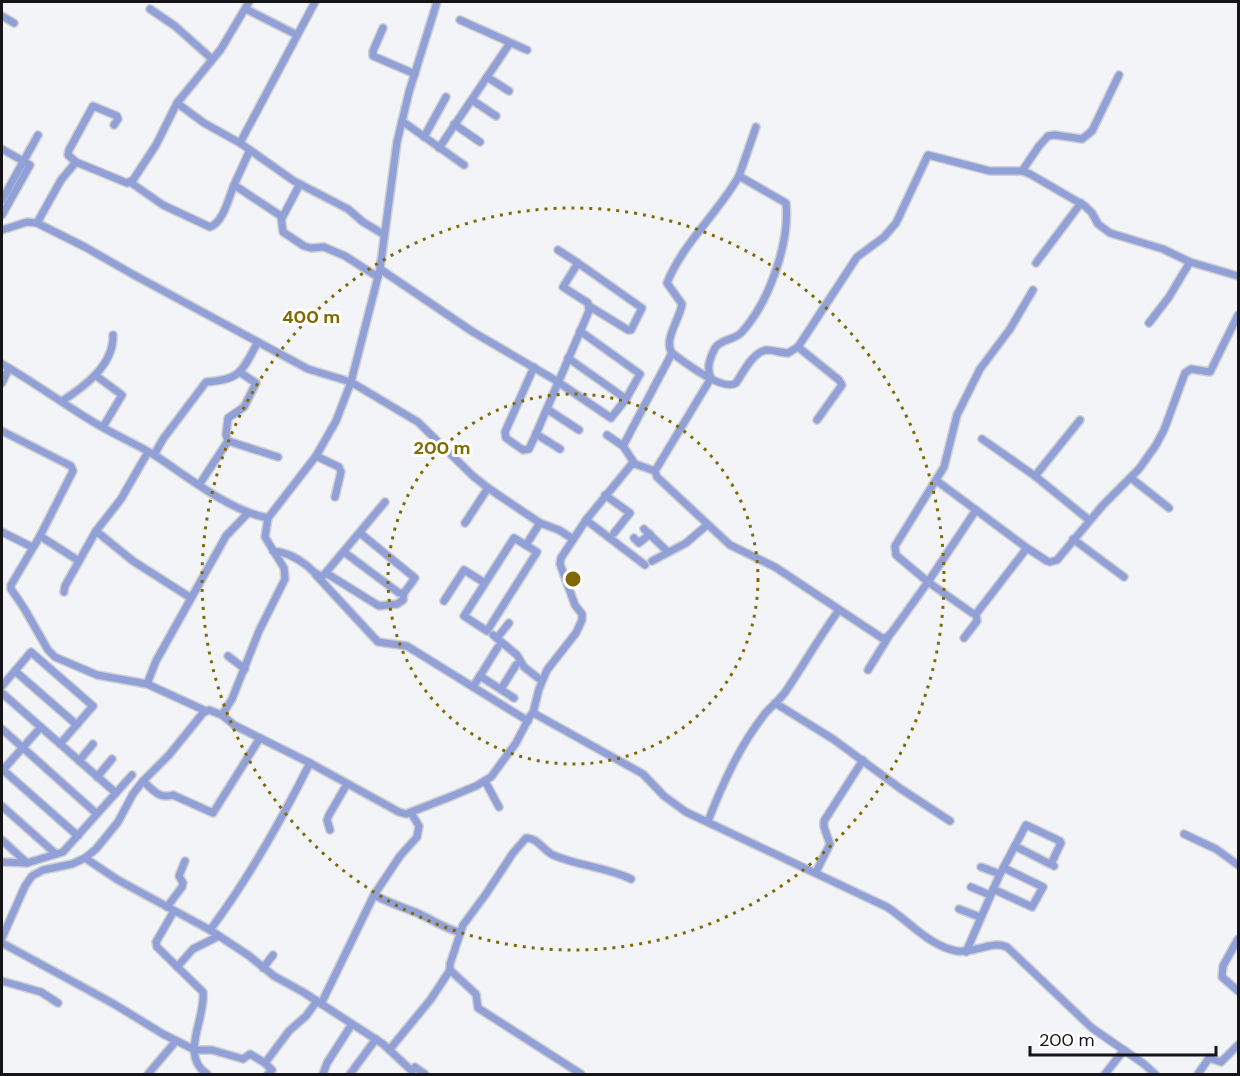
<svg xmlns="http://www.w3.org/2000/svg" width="1240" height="1076" font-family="'DM Sans',sans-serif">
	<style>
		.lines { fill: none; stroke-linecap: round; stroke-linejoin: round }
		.street-casing { stroke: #cfd0d4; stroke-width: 10 }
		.street { stroke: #92a0d8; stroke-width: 7 }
		.ring { fill: none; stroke: #806900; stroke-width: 3; stroke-dasharray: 3 6 }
		.centre { fill: #806900; stroke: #fff; stroke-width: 3 }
		.ring-label { font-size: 18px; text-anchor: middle; font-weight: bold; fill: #806900; stroke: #fff; stroke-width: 6; stroke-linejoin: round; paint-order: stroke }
	</style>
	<rect width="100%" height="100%" fill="#f3f4f8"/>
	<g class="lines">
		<g class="street-casing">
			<g id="street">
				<path d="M150 9 175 26 212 59"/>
				<path d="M246 9 297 35"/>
				<path d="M2 16 14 23"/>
				<path d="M460 20 527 50"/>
				<path d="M383 28 373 51V56L415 74"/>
				<path d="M487 77 509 91"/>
				<path d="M472 100 496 116"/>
				<path d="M177 103 204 123 240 143 294 181 348 209 363 222 383 234"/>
				<path d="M402 121 464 165"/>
				<path d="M454 124 480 142"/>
				<path d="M756 127 739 176 786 203C790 243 769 302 742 332 735 340 721 339 715 348 710 358 706 368 711 378L655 471 657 477 730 545 775 567 882 638H886L892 632 928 582 972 613 976 614 1027 548 1047 561 1050 562 1057 560 1103 505 1139 469 1156 445 1164 430 1185 373 1191 369 1210 372 1238 315"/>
				<path d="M424 137 446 97"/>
				<path d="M240 143 315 2"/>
				<path d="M439 148 510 43"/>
				<path d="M2 149 30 165 2 215"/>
				<path d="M250 150 234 185 281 216 283 232 304 246 311 248 324 247 345 256 378 277"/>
				<path d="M76 162 68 155 69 150 93 106 117 116 118 119 114 125"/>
				<path d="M1022 171 1039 146 1048 136 1055 135 1082 139 1092 131 1119 75"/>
				<path d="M739 176C718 213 683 243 667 283L682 304C680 319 663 340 672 353 684 362 723 392 736 383 743 373 753 351 767 350 774 350 781 353 788 353L798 347 857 257 884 237 896 223 928 155 990 171H1022L1030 174 1085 206 1092 213 1098 224 1110 233 1163 249 1190 262 1238 276"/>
				<path d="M130 182 163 205 210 227C223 223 229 197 234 185"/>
				<path d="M2 200 38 135"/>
				<path d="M282 218 300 184"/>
				<path d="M37 223 61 180 76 162 127 183 133 180 156 145 177 103 221 49 249 2"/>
				<path d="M2 230 27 222 37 223 85 247 134 275 308 369 351 382 418 422 473 476 488 488 540 523 559 530 573 539"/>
				<path d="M578 263 642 308 631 330H628L589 306"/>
				<path d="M1036 263 1081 203"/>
				<path d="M380 269 473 332 555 380 611 418 626 399 640 374 580 331"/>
				<path d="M1149 323 1169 297 1190 262"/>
				<path d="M798 347 839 380 842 385 817 420"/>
				<path d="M568 358 626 399"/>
				<path d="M2 364C34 382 63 404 95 423 115 435 136 444 156 456 188 477 230 511 268 518"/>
				<path d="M534 367 505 432 506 438 523 450 529 449 536 434 589 311 588 303 563 287 578 263 558 250"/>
				<path d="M95 375 122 395 103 427"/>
				<path d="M2 383 9 368"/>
				<path d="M62 401C84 387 114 365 113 335"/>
				<path d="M547 409 579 430"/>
				<path d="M2 431 71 466 73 471 40 536 11 585V589L24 608 48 650 55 657 97 675 147 684 206 711"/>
				<path d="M536 434 560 449"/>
				<path d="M607 435 623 446 635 464"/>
				<path d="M982 439 1035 476 1089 520"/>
				<path d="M228 441 226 435 228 418 244 407 256 383 241 373"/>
				<path d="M623 446 672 353"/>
				<path d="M154 455 163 439 206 382C242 380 242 370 258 342"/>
				<path d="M316 456 339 467 341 472 335 497"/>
				<path d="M1035 476 1080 420"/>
				<path d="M1131 478 1169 508"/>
				<path d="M937 481 1027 548"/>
				<path d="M199 485 228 441 278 457"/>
				<path d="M605 495 630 513 614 533"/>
				<path d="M976 510 928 582 896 555 895 546 944 467 957 415 980 369 1010 329 1033 290"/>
				<path d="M586 520 645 565"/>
				<path d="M465 523 488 488"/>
				<path d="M644 529 668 552"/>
				<path d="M96 531 133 561 191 598"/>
				<path d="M2 532 32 547"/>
				<path d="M40 536 79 561"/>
				<path d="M514 538 537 552 487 631 464 616Z"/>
				<path d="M634 538 639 543 650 534"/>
				<path d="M1073 539 1124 577"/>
				<path d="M526 545 540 523"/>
				<path d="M273 551C285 552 296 557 306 565 313 570 314 575 323 576L385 502"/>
				<path d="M344 552 399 593H404L415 578 360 533"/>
				<path d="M652 561 686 543 707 525"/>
				<path d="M326 573 379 606 397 604 403 600 404 593"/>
				<path d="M316 575 378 642 407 646 528 721"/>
				<path d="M64 592 65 586 96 531 121 499 148 452"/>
				<path d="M444 601 464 570 485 583"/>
				<path d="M493 635 517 655 524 667 542 681"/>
				<path d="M497 638 509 623"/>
				<path d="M964 638 977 621 976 614"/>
				<path d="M228 656 245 669"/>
				<path d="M868 670 889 636"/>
				<path d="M15 671 77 725"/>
				<path d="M480 676 514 698"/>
				<path d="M147 684 156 661 226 536 248 513"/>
				<path d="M2 686 31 652 93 706 60 744"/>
				<path d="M473 687 498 647"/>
				<path d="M501 689 516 665"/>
				<path d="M2 693 116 793"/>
				<path d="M775 703 833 739 901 789 950 821"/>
				<path d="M533 713 539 689 547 670 576 633 582 620V614L575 605 560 564 561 558 586 520 631 465 635 464 655 471"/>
				<path d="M222 715 234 725 310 763 399 812 406 814 452 796 476 786 491 777 516 743 530 716 533 713 537 715 643 774 664 796 686 812 887 907C909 921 929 946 957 951 974 954 991 940 1007 947L1092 1028 1144 1064 1155 1074"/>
				<path d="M2 729 97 814"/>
				<path d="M79 761 93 744"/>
				<path d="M2 769 78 836"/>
				<path d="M2 771 41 727"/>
				<path d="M97 777 112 759"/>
				<path d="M143 781C154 791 159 799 173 795L213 813 260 738"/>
				<path d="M485 781 499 807"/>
				<path d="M2 806 56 854"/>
				<path d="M708 821C723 783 739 747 764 715 771 706 780 700 786 691 804 664 820 636 839 610"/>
				<path d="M330 830 327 820 329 815 347 784"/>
				<path d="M1184 834 1216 849 1238 865"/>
				<path d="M2 840 27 863"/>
				<path d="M1015 846 1054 866"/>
				<path d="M85 858 118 880 210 930 248 955 274 976 303 992 383 1044 412 1071 415 1067 425 1074"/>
				<path d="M2 862 27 863 63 852 132 775"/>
				<path d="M981 867 1000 874"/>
				<path d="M816 872 830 844 824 827V821L863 760"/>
				<path d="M971 887 990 895"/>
				<path d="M993 889 1032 907 1043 887 1004 868"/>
				<path d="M374 895C388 902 401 907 415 912 430 918 443 928 459 932"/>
				<path d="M167 907 182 887 183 883 179 876 185 861"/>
				<path d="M959 909 980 917"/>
				<path d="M174 911 156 942 157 947 203 992C206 1019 179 1055 207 1074"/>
				<path d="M210 930C249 878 281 821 310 763"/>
				<path d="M2 938 25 886 32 876 43 870 72 864 85 858 96 849 118 822 133 794 143 781 169 755 203 713 209 710 222 715 232 699 259 631 285 579 284 568 265 537 268 518 316 456 336 421 351 382 380 269 397 142 409 92 437 2"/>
				<path d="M1238 939 1223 966 1222 977 1238 991"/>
				<path d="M2 943 114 1004 163 1034 195 1050H212L243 1059 250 1054 265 1063"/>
				<path d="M966 952 1000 874 1026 825 1060 841 1061 843 1051 864"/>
				<path d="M177 967 193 949 219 936"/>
				<path d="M263 968 273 955"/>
				<path d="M2 981 41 992 58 1003"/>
				<path d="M321 1004 374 895 400 856 417 837 419 826 411 813"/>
				<path d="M390 1049 431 999 450 970"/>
				<path d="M148 1074 176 1041"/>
				<path d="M268 1074 272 1070 265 1063 289 1031 306 1016 317 1001"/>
				<path d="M323 1074 327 1063 352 1024"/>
				<path d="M350 1074 376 1039"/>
				<path d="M581 1074 478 1008 476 994 450 970V964L463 925 486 894 513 853 526 838C538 838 543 850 553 855 578 866 606 867 631 879"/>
				<path d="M1105 1074 1124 1050"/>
				<path d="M1198 1074 1209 1058 1221 1062 1238 1045"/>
			</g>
		</g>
		<use href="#street" class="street"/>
	</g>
	<g class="ring">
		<circle cx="573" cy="579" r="185"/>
		<circle cx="573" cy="579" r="371"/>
	</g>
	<circle cx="573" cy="579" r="9" class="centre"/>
	<g class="ring-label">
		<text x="311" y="323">400 m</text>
		<text x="442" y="454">200 m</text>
	</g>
	<rect width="1240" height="1076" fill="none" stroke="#151517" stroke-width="6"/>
	<path d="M1030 1046v9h186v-9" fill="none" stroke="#151517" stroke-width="3"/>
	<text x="1039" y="1046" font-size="18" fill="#151517" stroke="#ffffff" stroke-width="4.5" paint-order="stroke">200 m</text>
</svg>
